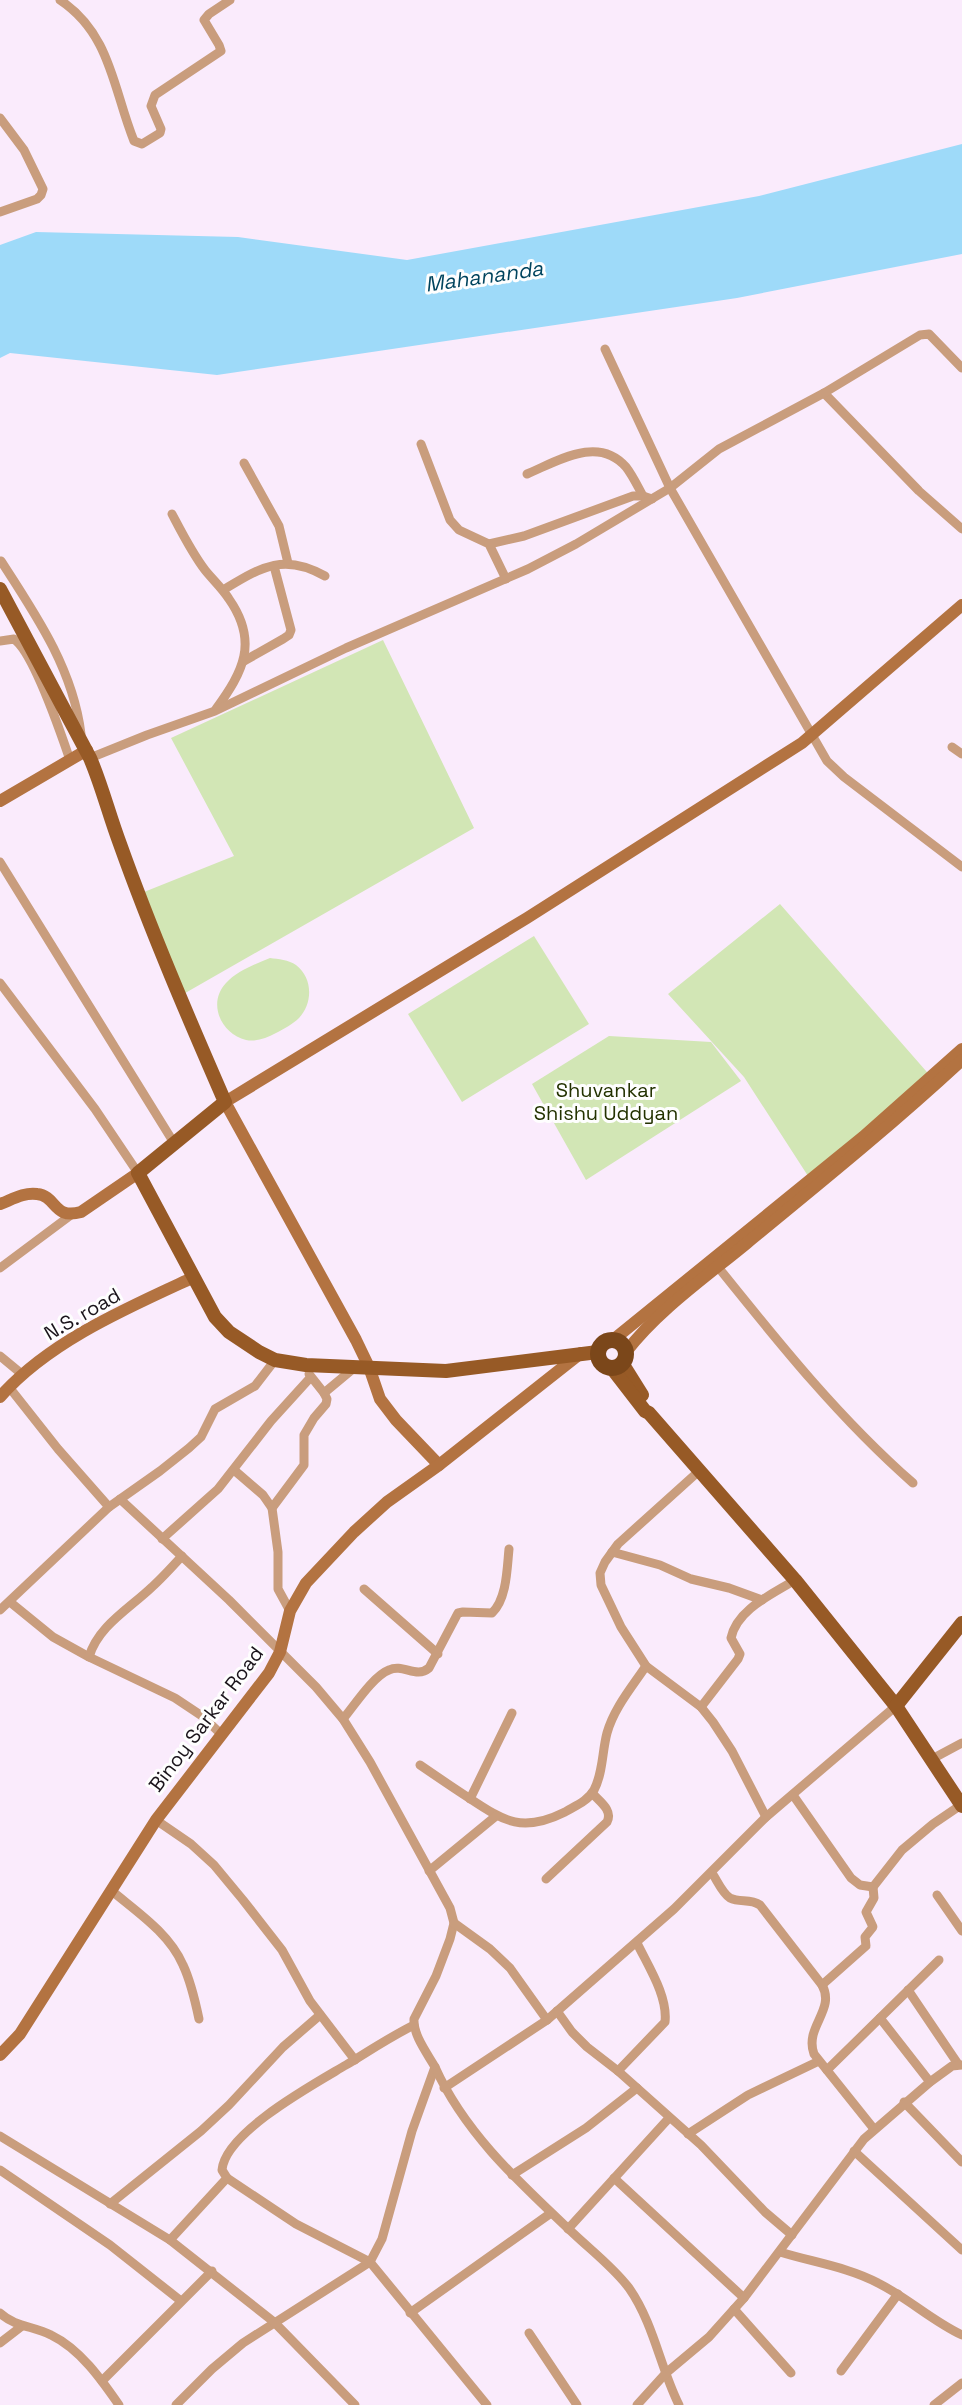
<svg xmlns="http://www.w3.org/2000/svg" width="962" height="2405" font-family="'Space Grotesk',sans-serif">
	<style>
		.green { fill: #d2e6b5 }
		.water { fill: #9edaf9 }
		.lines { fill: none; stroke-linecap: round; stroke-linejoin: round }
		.street { stroke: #c99d7d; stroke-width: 9 }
		.secondary { stroke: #b37341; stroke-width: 12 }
		.primary { stroke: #975a26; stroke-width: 14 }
		.highway { stroke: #7b471a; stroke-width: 16 }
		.labels { text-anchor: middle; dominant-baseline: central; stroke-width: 6; stroke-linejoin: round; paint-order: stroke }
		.park-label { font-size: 20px; fill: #233200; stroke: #fefefe }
		.street-label { font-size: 20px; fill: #1a141b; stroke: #fefefe }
		.water-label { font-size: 21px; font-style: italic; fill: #00445e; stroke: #fefefe }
	</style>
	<rect width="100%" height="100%" fill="#faebfc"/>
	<g class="green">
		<path d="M383 640 474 828 180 996 139 894 234 856 171 738Z"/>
		<path d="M780 904 933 1079 808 1176 744 1077 668 994Z"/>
		<path d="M534 936 589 1024 462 1102 408 1014Z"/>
		<path d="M270 958C278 959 289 960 296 965 313 978 313 1003 299 1018 293 1024 284 1029 276 1033 266 1038 257 1042 246 1040 221 1034 207 1003 226 983 237 971 255 964 270 958Z"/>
		<path d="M609 1036 711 1042 741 1081 586 1180 532 1084Z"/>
	</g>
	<path class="water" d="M962 144V254L737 298 217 375 10 353 0 358V245L36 232 238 237 407 260 759 196Z"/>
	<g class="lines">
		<g class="street">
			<path d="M60 0C111 34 113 89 134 141L142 144 160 133 161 129 151 106 155 95 221 51 219 45 204 20 209 14 230 0"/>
			<path d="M0 118 24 150 43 189 41 195 37 199 0 212"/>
			<path d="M605 349 670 488 827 761 844 777 962 867"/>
			<path d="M824 393 919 491 962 529"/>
			<path d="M421 444 450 520 459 530 489 544 506 579"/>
			<path d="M244 463 279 526 288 563"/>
			<path d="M527 474C558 461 598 435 626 467 633 476 638 487 643 496"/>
			<path d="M172 514C182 533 192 553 205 570 213 580 222 588 229 599 259 642 243 672 216 709"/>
			<path d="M489 544 524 536 633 496H643L652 499"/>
			<path d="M1 561C36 615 73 669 81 734"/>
			<path d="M223 590C260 568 283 552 325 576"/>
			<path d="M0 641 14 639C34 653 61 734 70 760"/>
			<path d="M244 661 283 639 289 635 291 630 274 566"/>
			<path d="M952 747 962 754"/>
			<path d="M90 758 147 735 215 711 346 648 528 569 576 544 670 488 719 449 824 393 920 335 929 334 962 368"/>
			<path d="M0 862 174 1143"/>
			<path d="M0 983 95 1109 138 1173"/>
			<path d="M718 1267C779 1343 839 1418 913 1483"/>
			<path d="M0 1268 71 1215"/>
			<path d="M0 1356 23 1375"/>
			<path d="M9 1387 58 1449 109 1507"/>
			<path d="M324 1393 354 1368"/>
			<path d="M234 1470 263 1495 272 1508 278 1552V1589L290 1611"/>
			<path d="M699 1471 618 1544 605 1562 600 1573 601 1585 621 1627 646 1666 701 1707 713 1722 732 1751 766 1817"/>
			<path d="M120 1499 229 1600 316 1687 343 1719 370 1762 450 1908 454 1923 450 1939 436 1976 414 2019C413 2035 427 2053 435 2067L412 2131 382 2239 370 2262 243 2343 212 2369 176 2405"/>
			<path d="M272 1508 304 1465V1435L314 1418 326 1404 327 1399 324 1393 309 1374"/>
			<path d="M162 1539 218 1489 271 1421 310 1378"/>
			<path d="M612 1552 660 1565 691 1579 729 1588 762 1600"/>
			<path d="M364 1589 438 1654"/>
			<path d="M10 1602 53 1637 89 1657 175 1698 202 1716 221 1734"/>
			<path d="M0 1610 109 1507 160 1471 189 1448 201 1437 215 1409 255 1386 275 1360"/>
			<path d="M89 1657C98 1626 129 1609 152 1587 162 1578 172 1567 182 1556"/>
			<path d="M701 1707 738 1659 740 1654 731 1638C737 1609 773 1594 795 1580"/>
			<path d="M343 1719C354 1706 373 1676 389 1670 403 1663 416 1679 429 1668L458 1613 463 1612 492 1613C507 1599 507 1568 509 1549"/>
			<path d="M932 1759 962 1743"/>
			<path d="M420 1765C436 1776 452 1787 469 1798 505 1822 523 1833 565 1812 575 1806 588 1801 594 1790 603 1773 602 1752 607 1733 614 1708 632 1687 646 1666"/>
			<path d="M793 1795 851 1878 860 1885 873 1887 902 1850 933 1824 961 1805"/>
			<path d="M470 1799 512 1713"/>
			<path d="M156 1820 191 1844 214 1865 243 1900 282 1950 310 2001 355 2060"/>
			<path d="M429 1871 496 1816"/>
			<path d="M712 1873C717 1880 722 1893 730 1898 740 1903 750 1898 760 1905L822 1985C836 2010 804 2027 814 2054L874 2129"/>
			<path d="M546 1879 607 1822C613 1810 600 1802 592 1793"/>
			<path d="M112 1891C137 1912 169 1933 183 1965 191 1982 195 2000 199 2019"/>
			<path d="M937 1895 962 1931"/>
			<path d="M454 1923 490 1949 510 1968 547 2020"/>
			<path d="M822 1985 866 1946 865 1937 873 1927 866 1912 874 1898 873 1887"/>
			<path d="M908 1990 958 2064"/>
			<path d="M557 2011 572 2032 587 2047 618 2071 701 2145 765 2212 792 2235"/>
			<path d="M880 2018 930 2082"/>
			<path d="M435 2067C465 2134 521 2184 574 2234 592 2251 614 2268 629 2288 654 2324 660 2367 679 2405"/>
			<path d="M827 2070 939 1960"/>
			<path d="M618 2071 665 2022C668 1996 648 1966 637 1943"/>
			<path d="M444 2088 547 2020 674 1909 766 1817 896 1706"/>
			<path d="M904 2102 962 2162"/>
			<path d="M688 2134 748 2095 819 2061"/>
			<path d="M0 2136 170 2240"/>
			<path d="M854 2151 962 2250"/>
			<path d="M0 2170 110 2245 181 2301"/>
			<path d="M512 2175 586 2128 637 2088"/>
			<path d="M227 2178 296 2224 370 2262 487 2405"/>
			<path d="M614 2178 744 2298"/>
			<path d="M110 2204 201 2131 229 2105 283 2047 320 2015"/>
			<path d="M568 2229 669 2118"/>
			<path d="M780 2252C812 2262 848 2267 878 2283 908 2298 932 2321 962 2335"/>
			<path d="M734 2309 791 2373"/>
			<path d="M0 2313C15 2327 34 2326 51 2335 80 2349 101 2379 119 2405"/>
			<path d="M410 2313 551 2213"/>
			<path d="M529 2333 577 2405"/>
			<path d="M0 2343 22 2326"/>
			<path d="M841 2371 898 2294"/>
			<path d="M102 2381 212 2271"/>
			<path d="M355 2405 274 2322 170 2240 227 2178 222 2170C225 2132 316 2083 346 2065 369 2051 390 2037 414 2025"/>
			<path d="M637 2405 666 2373 709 2337 744 2298 864 2139 930 2082 952 2066 962 2065"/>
			<path d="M934 2405 962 2383"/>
		</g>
		<g class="secondary">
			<path d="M0 801 87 750"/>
			<path d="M0 1204C11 1200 24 1192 37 1194 57 1196 53 1220 81 1212L138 1173"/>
			<path d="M613 1340 863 1137 962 1049"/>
			<path d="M626 1352C657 1311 707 1276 747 1243 820 1183 893 1124 962 1060"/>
			<path d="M0 1397C48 1342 127 1308 192 1278"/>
			<path d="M439 1465 396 1420 380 1399 369 1367 356 1340 225 1102 527 918 802 743 962 605"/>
			<path d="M0 2055 20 2034 156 1820 269 1673 280 1652 290 1611 306 1583 354 1532 387 1502 439 1465 581 1353"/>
		</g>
		<g class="primary">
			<path d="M0 589 90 758C102 786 109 815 120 844 151 931 188 1017 225 1102L138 1173 215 1317 229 1332 259 1352 275 1360 306 1365 446 1371 598 1352"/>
			<path d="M622 1363 642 1395"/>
			<path d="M611 1367 645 1411 649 1413 795 1580 896 1706 962 1806"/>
			<path d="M896 1706 962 1623"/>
		</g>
		<circle class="highway" cx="612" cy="1354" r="14"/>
	</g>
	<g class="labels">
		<g class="park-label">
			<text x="606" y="1090">Shuvankar<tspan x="606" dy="23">Shishu Uddyan</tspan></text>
		</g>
		<g class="street-label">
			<text transform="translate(82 1314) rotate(-30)">N.S. road</text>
			<text transform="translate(206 1719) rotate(-53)">Binoy Sarkar Road</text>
		</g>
		<g class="water-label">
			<text transform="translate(484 276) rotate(-8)">Mahananda</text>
		</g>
	</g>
</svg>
